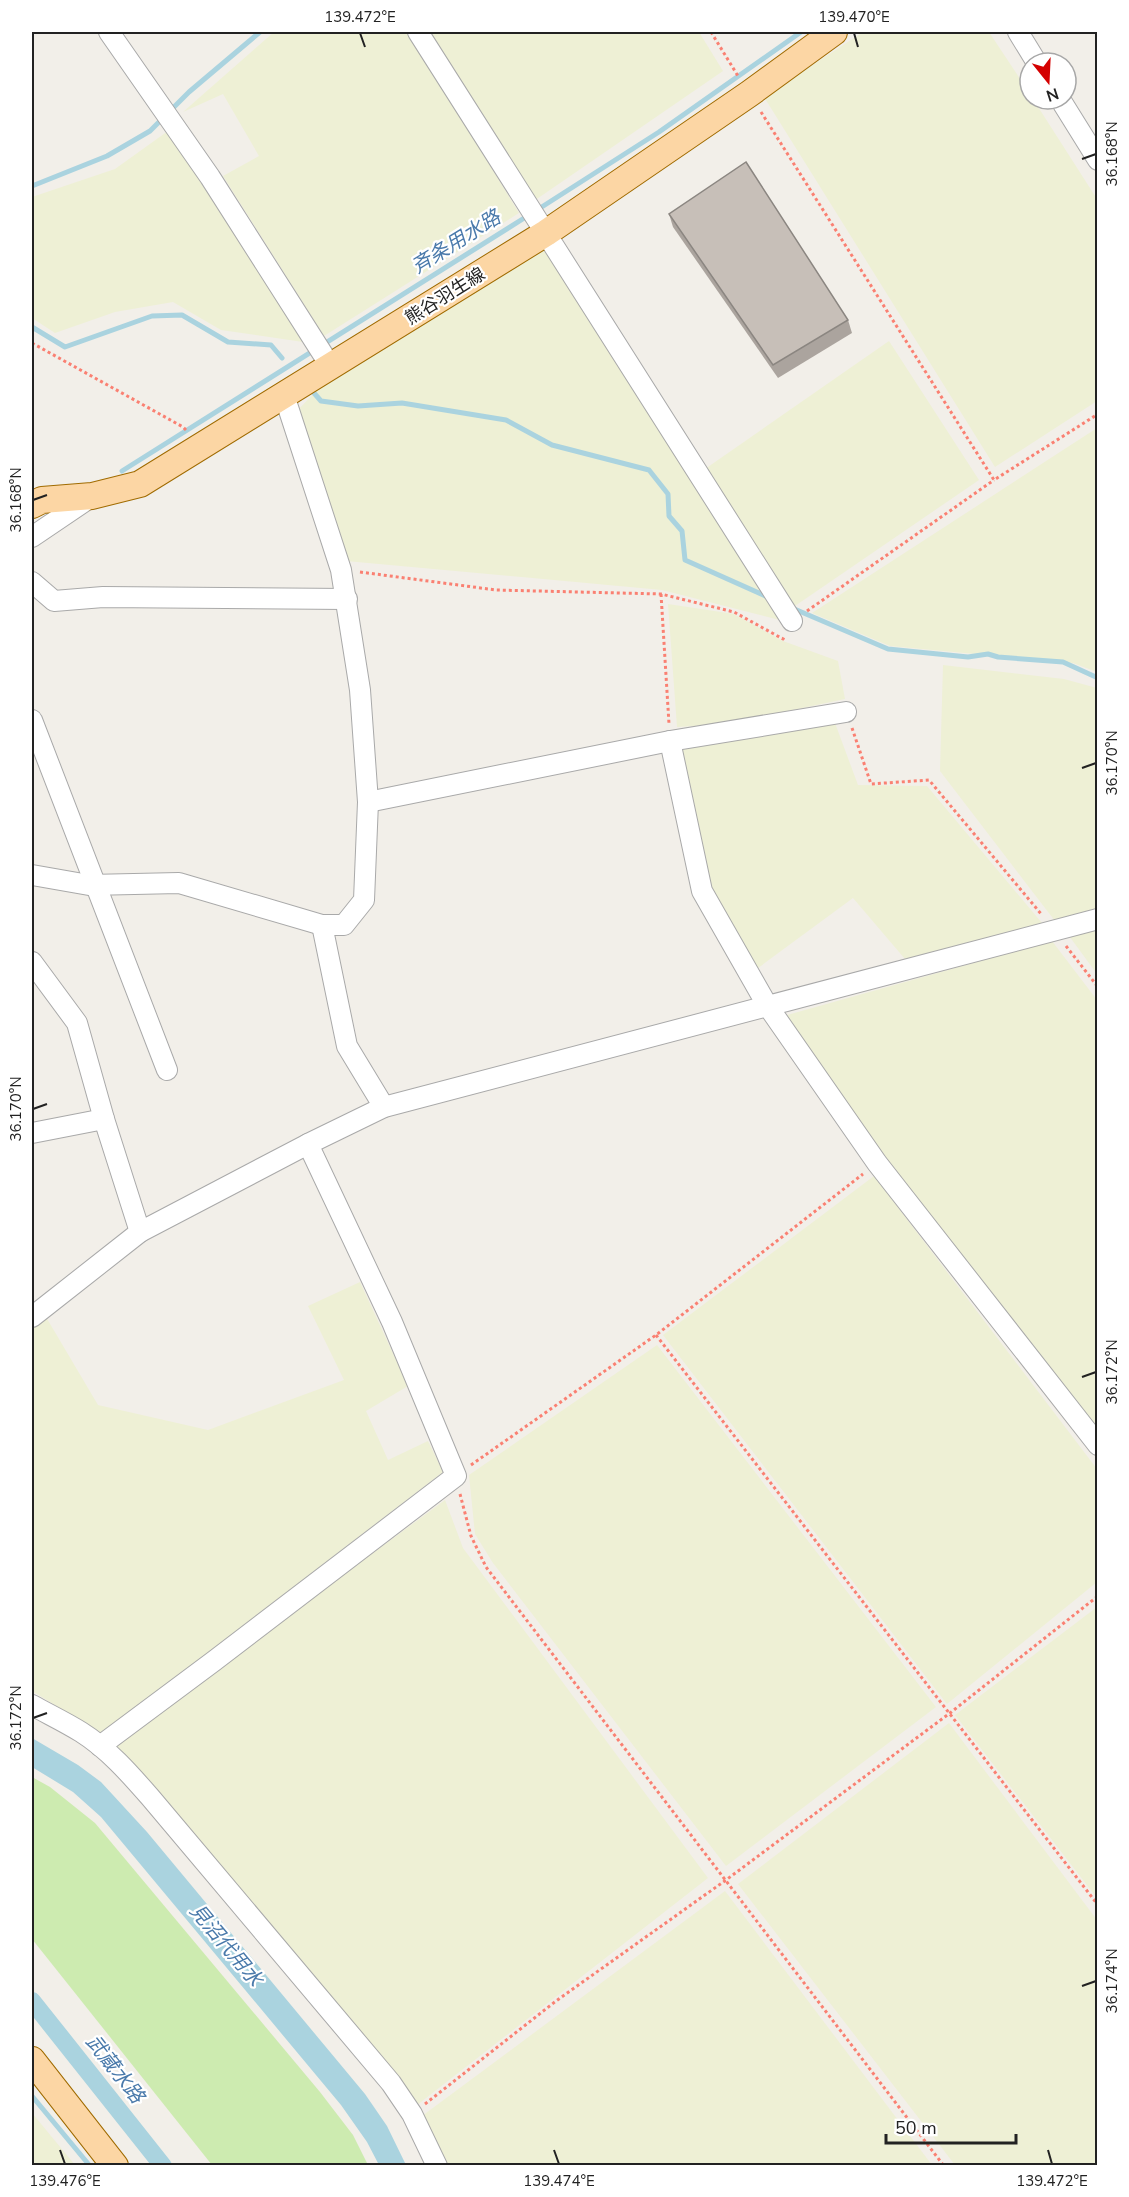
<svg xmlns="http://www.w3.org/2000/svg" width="1129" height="2197" font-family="'Nunito Sans','Noto Sans JP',sans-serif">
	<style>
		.farmland { fill: #eef0d5 }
		.grass { fill: #cdebb0 }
		.water { fill: #aad3df }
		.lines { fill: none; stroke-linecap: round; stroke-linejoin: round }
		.stream { stroke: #aad3df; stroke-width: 5 }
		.canal { stroke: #aad3df; stroke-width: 18 }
		.minor-casing { stroke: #a9a9a9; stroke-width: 22 }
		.major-casing { stroke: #a06b00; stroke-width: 28 }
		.path { stroke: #fa8072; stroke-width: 3; stroke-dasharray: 3 3; stroke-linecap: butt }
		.minor { stroke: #fff; stroke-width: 20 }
		.major { stroke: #fcd6a4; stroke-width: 26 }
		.wall { fill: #aba49e }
		.building { fill: #c7bfb8; stroke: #8b8681; stroke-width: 1.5 }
		.ticks { fill: none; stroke: #222; stroke-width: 2 }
		.labels { text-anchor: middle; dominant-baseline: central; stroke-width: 4.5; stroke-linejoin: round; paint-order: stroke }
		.street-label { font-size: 18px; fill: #222; stroke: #fff }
		.water-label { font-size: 20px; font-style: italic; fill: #4a7aab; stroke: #fff }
		.neatline { fill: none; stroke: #222; stroke-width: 2 }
		.ticks-label { font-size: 15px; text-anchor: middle; fill: #222 }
	</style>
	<rect width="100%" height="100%" fill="#f2efe9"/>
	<g class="farmland">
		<path d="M274 32H409L519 213 324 336 223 176 259 156 223 94 183 112Z"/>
		<path d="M425 32H699L723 71 531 203Z"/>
		<path d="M863 32H989L1030 94V99H1033L1097 199V401L995 467 764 97Z"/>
		<path d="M168 131 303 342 221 330 173 302 115 312 55 333 32 318V197L115 169Z"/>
		<path d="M546 244 780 620 662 590 346 561 294 414 320 387Z"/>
		<path d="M889 341 979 480 792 608 705 469Z"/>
		<path d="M1097 428V672L1073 663 890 646 812 613Z"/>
		<path d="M668 604 734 614 783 641 838 661 845 699 726 724 677 727Z"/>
		<path d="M943 665 1064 679 1097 688V908L1055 921 940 771Z"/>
		<path d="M835 723 858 785 927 786 1042 923 905 959 853 898 754 971 706 880 681 747Z"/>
		<path d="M1097 925V974L1067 933Z"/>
		<path d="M1052 941 1097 1000V1436L780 1017Z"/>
		<path d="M874 1176 1097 1469V1582L947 1704 663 1335Z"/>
		<path d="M360 1282 408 1386 366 1411 388 1460 428 1441 443 1472 102 1734 32 1691V1328L46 1317 98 1405 208 1430 344 1380 308 1306Z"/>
		<path d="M657 1345 936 1707 726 1866 493 1563 475 1534 469 1475Z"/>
		<path d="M445 1500 463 1548 708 1878 412 2109 111 1746Z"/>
		<path d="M1097 1607V1898L955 1715Z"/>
		<path d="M949 1723 1097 1920V2165H955L738 1884Z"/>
		<path d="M725 1891 932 2165H444L422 2116Z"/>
		<path d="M32 2113 75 2165H32Z"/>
	</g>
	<path class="grass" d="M32 1777 50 1787 95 1823 320 2092 353 2135 368 2165H212L32 1939Z"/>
	<path class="water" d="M32 1738 78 1765 101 1782 147 1832 365 2094 387 2126 406 2165H379L367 2142 341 2105 101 1817 73 1792 32 1767Z"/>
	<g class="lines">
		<g class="stream">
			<path d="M32 186 107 156 150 131 189 92 260 32"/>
			<path d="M537 210 659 132 801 32"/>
			<path d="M32 327 65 347 152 316 182 315 228 342 271 345 282 358"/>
			<path d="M314 393 321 401 358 406 402 403 506 420 552 445 649 470 668 494 669 516 682 531 685 560 770 598"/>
			<path d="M122 471 529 215"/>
			<path d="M792 608 888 649 968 657 988 654 998 657 1063 662 1098 678"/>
			<path d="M32 2096 90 2166"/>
		</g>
		<path class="canal" d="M32 2001 163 2166"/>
		<g class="minor-casing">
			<g id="minor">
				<path d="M109 32 210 177 331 367"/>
				<path d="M418 32 792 621"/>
				<path d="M1018 32 1037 63"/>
				<path d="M1060 99 1098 160"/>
				<path d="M32 537 91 497"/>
				<path d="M32 582 54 601 103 597 347 599"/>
				<path d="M32 720 167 1070"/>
				<path d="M670 741 702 891 767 1005 877 1163 1098 1445"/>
				<path d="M368 802 670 741 846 712"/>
				<path d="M32 875 89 885 179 883 322 925H344L364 900 368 802 360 690 341 570 284 395"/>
				<path d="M322 925 347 1046 384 1107"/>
				<path d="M32 962 77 1023 104 1119 140 1232 308 1144 392 1322 456 1476 214 1661 100 1746"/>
				<path d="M32 1133 104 1119"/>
				<path d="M308 1144 384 1107 1098 919"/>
				<path d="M32 1317 140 1232"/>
				<path d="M32 1705C48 1714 65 1722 81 1732 108 1749 129 1773 150 1797L391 2083 412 2114 437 2166"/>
			</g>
		</g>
		<g class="major-casing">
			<g id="major">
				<path d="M32 505 42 500 92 496 140 484 546 233 749 94 834 32"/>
				<path d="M32 2060 115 2166"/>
			</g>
		</g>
		<g class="path">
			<path d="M711 32 738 76"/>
			<path d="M761 112 994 480 1098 414"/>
			<path d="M32 343 183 427 187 431"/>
			<path d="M360 572 496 590 661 594 734 612 783 639 785 635"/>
			<path d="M661 594 669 724"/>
			<path d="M807 611 994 480"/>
			<path d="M852 728 871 784 929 780 1042 915"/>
			<path d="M1066 946 1098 987"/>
			<path d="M656 1335 1098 1905"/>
			<path d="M471 1465 656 1335 863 1174"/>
			<path d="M460 1494 471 1536 486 1567 944 2166"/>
			<path d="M425 2104 556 2001 726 1880 950 1713 1098 1596"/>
		</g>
		<use href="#minor" class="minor"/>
		<use href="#major" class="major"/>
	</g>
	<path class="wall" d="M669 214 848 320 852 333 778 378 673 227Z"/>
	<path class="building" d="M746 162 848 320 773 365 669 214Z"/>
	<path class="ticks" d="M360 33 365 47M854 33 858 47M1082 159 1096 154M33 500 47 495M1082 768 1096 763M33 1109 47 1104M1082 1377 1096 1372M33 1718 47 1713M1082 1986 1096 1981M60 2150 65 2164M554 2150 559 2164M1048 2150 1052 2164"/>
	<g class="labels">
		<g class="street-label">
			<text transform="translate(445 296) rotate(-32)">熊谷羽生線</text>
		</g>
		<g class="water-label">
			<text transform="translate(456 242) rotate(-32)">斉条用水路</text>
			<text transform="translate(226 1945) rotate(50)">見沼代用水</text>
			<text transform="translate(115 2069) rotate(52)">武蔵水路</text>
		</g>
	</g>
	<rect width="1129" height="2197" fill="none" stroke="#ffffff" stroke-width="66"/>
	<g transform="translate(1048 81) rotate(162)"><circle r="28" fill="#ffffff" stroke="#a7a7a7" stroke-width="1.5"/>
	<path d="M0-4.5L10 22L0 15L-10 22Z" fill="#d40000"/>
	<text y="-9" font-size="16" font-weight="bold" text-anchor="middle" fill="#222222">N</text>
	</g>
	<path d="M886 2134v9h130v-9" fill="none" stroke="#222222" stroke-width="3"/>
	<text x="895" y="2134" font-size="18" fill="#222222" stroke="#ffffff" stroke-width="4.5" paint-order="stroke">50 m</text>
	<rect x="33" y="33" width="1063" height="2131" class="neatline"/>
	<g class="ticks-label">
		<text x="360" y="22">139.472°E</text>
		<text x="854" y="22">139.470°E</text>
		<text transform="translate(1112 154) rotate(-90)" y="5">36.168°N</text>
		<text transform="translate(16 500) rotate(-90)" y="5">36.168°N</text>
		<text transform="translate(1112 763) rotate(-90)" y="5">36.170°N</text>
		<text transform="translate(16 1109) rotate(-90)" y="5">36.170°N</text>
		<text transform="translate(1112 1372) rotate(-90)" y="5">36.172°N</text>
		<text transform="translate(16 1718) rotate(-90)" y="5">36.172°N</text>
		<text transform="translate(1112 1981) rotate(-90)" y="5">36.174°N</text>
		<text x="65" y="2186">139.476°E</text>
		<text x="559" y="2186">139.474°E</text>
		<text x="1052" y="2186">139.472°E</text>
	</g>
</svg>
